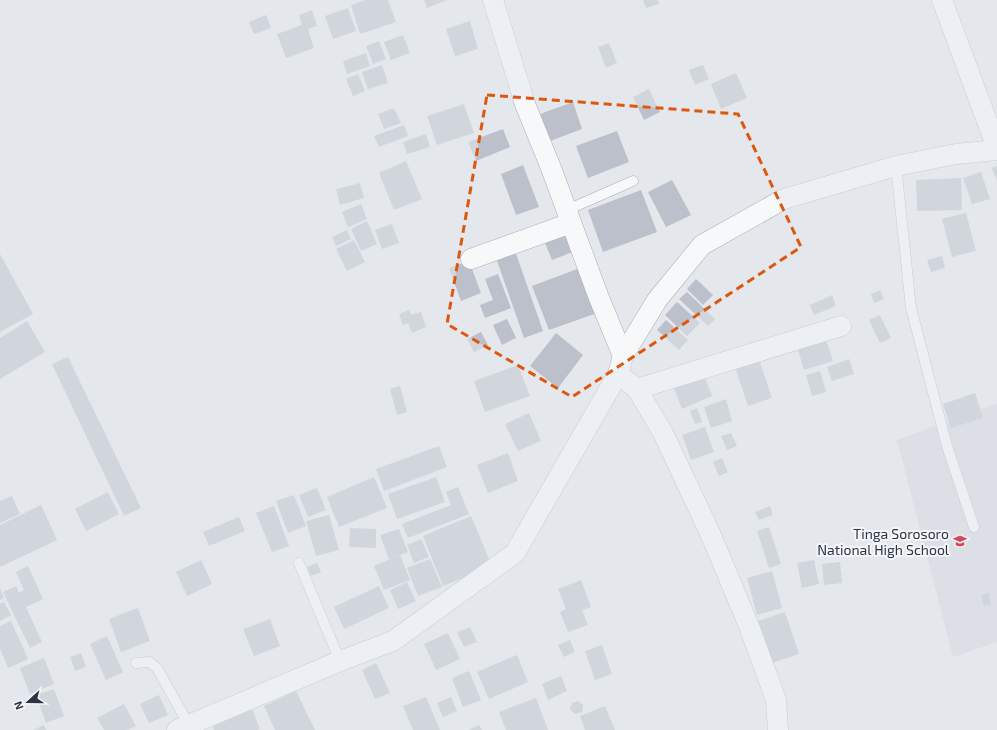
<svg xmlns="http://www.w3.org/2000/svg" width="997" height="730" font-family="'Exo 2',sans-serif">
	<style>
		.built { fill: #d2d6de }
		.building { fill: #bbc0ca }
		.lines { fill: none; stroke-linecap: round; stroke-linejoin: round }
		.service-casing { stroke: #a9aeb7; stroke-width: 11 }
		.minor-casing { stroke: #a9aeb7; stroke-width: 21 }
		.service { stroke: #f7f8fa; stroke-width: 10 }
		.minor { stroke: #f7f8fa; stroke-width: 20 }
		.marked { fill: none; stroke: #df570f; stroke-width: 3; stroke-dasharray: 8 5; stroke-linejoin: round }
		.labels { text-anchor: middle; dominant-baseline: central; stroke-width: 4; stroke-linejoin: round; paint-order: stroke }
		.poi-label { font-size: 14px; fill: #2b3445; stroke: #f4f6f9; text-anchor: end }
	</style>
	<rect width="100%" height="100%" fill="#e4e7ec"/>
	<path class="built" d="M997 403V642L953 657 897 440Z"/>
	<g class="building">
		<path d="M365 0H388L396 22 360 34 351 5Z"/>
		<path d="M424 0H447L427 8Z"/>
		<path d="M643 0H658L659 4 646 8Z"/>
		<path d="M348 8 356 31 333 39 325 16Z"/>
		<path d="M312 10 317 26 308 29 314 48 286 58 277 34 302 25 299 15Z"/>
		<path d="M266 15 271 28 254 34 249 22Z"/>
		<path d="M470 21 478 49 455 56 446 29Z"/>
		<path d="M403 35 410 53 391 60 384 42Z"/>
		<path d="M379 41 386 59 373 64 366 46Z"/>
		<path d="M609 43 617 63 606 68 598 47Z"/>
		<path d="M366 53 370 66 347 74 343 61Z"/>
		<path d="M382 65 388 83 368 89 362 72Z"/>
		<path d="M703 65 709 79 695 85 689 70Z"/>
		<path d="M736 73 747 98 721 109 711 84Z"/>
		<path d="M358 74 365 91 353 96 346 79Z"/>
		<path d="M649 89 660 112 644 120 633 97Z"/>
		<path d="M573 102 582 129 550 141 540 114Z"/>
		<path d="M464 104 474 133 437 145 427 116Z"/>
		<path d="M394 108 401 123 384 129 378 114Z"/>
		<path d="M404 125 408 136 379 147 374 136Z"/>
		<path d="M503 129 510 147 476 161 468 142Z"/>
		<path d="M617 131 629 162 588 178 576 146Z"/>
		<path d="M426 134 430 147 407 154 403 142Z"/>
		<path d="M406 161 422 199 394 210 379 173Z"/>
		<path d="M523 165 539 207 516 215 501 174Z"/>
		<path d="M997 166V181L992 168Z"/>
		<path d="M981 172 990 199 972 204 963 178Z"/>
		<path d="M961 178 962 210 917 211 916 180Z"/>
		<path d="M672 180 691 215 666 227 648 192Z"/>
		<path d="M360 183 364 198 340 205 336 189Z"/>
		<path d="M641 190 657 232 603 252 588 210Z"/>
		<path d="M361 204 367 219 348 227 342 212Z"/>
		<path d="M966 213 976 251 952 257 942 219Z"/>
		<path d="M367 221 377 244 361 251 351 229Z"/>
		<path d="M392 224 399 243 382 249 375 230Z"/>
		<path d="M347 230 351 239 336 246 332 237Z"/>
		<path d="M570 234 575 251 552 260 545 243Z"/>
		<path d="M354 240 365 262 347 271 336 249Z"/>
		<path d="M514 248 543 331 524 338 495 255Z"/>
		<path d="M0 254 33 314 0 332Z"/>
		<path d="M942 256 945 268 931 272 927 260Z"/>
		<path d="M469 261 481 293 461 301 449 268Z"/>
		<path d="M580 268 597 313 549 330 532 286Z"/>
		<path d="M498 274 511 308 485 318 480 305 493 300 485 279Z"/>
		<path d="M696 279 713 295 703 305 687 289Z"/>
		<path d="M880 290 884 299 874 303 871 294Z"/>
		<path d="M687 292 715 319 708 326 679 299Z"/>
		<path d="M832 295 836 306 814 315 810 305Z"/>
		<path d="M677 302 700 323 687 336 665 315Z"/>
		<path d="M409 310 411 315 421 312 426 327 412 333 408 323 403 325 399 314Z"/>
		<path d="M880 315 891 338 880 343 869 320Z"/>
		<path d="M507 319 516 338 502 345 493 325Z"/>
		<path d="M666 320 688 340 679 350 657 330Z"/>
		<path d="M27 321 45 352 0 379V338Z"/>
		<path d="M481 332 488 345 474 352 467 339Z"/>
		<path d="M556 333 583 355 558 388 530 366Z"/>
		<path d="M824 334 833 361 804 370 796 343Z"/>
		<path d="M757 353 772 398 748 406 733 361Z"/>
		<path d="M68 357 141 508 124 516 52 364Z"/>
		<path d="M849 359 854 374 832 381 827 367Z"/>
		<path d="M518 365 530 396 485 412 474 381Z"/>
		<path d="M820 371 826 392 812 396 806 375Z"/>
		<path d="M703 373 712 396 682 409 673 386Z"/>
		<path d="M400 386 407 412 397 415 390 389Z"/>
		<path d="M975 393 983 418 951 428 943 404Z"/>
		<path d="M726 399 732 421 711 428 704 407Z"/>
		<path d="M697 408 702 422 695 424 690 411Z"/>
		<path d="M529 413 541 441 518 451 505 424Z"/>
		<path d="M705 427 714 452 691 460 682 435Z"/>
		<path d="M731 433 737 446 727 450 721 436Z"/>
		<path d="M439 446 447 467 384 491 376 469Z"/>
		<path d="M508 453 518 481 488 493 477 465Z"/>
		<path d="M722 458 728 472 719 476 713 462Z"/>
		<path d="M374 477 387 508 339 527 327 497Z"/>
		<path d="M436 477 445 502 397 519 388 494Z"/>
		<path d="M458 487 469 514 408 538 402 524 451 505 446 492Z"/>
		<path d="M317 488 326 510 308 517 299 495Z"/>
		<path d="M108 492 119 514 86 531 75 509Z"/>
		<path d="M294 495 306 526 288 533 276 501Z"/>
		<path d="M12 496 20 514 0 523V501Z"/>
		<path d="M41 505 57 540 0 567V525Z"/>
		<path d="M274 506 289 546 272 552 256 513Z"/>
		<path d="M770 506 773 515 759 520 755 512Z"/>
		<path d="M329 515 339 550 316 556 306 521Z"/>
		<path d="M471 516 492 566 443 586 423 536Z"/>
		<path d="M239 517 245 531 209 546 203 532Z"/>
		<path d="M769 527 781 564 769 568 757 531Z"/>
		<path d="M350 528 376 529V548L349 547Z"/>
		<path d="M399 529 408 552 389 559 380 535Z"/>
		<path d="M421 539 429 557 414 563 407 545Z"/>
		<path d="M400 555 410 580 384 590 374 566Z"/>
		<path d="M430 559 442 587 418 596 407 568Z"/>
		<path d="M201 560 212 584 187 596 176 572Z"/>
		<path d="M814 560 819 584 802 588 797 563Z"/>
		<path d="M840 562 842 583 824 585 822 564Z"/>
		<path d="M317 563 321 572 311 576 307 567Z"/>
		<path d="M28 566 43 599 26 607 42 642 30 648 3 592 16 586 19 593 24 590 16 572Z"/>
		<path d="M772 571 782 608 757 615 747 578Z"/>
		<path d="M581 580 591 607 582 610 588 625 568 632 560 612 566 609 558 589Z"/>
		<path d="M407 582 416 601 398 609 390 590Z"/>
		<path d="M379 586 389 608 344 629 334 607Z"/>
		<path d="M0 588 4 598 0 600Z"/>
		<path d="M988 593 991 604 984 606 981 595Z"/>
		<path d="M4 602 11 615 0 621V604Z"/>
		<path d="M138 608 150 641 121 652 109 619Z"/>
		<path d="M785 612 799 654 772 663 758 621Z"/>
		<path d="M270 619 280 646 254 656 243 629Z"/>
		<path d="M11 621 28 659 8 668 0 648V626Z"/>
		<path d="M470 627 477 642 464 647 457 632Z"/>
		<path d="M448 633 460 659 436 670 424 644Z"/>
		<path d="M107 636 123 672 106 680 90 644Z"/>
		<path d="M570 640 575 652 564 657 558 645Z"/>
		<path d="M602 645 612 674 595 680 585 651Z"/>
		<path d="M81 653 86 667 75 671 70 657Z"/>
		<path d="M517 655 528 682 489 699 477 672Z"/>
		<path d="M44 658 54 684 30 694 20 668Z"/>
		<path d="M376 663 390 693 375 699 362 670Z"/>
		<path d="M469 671 481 700 463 707 452 678Z"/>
		<path d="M561 676 567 691 548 700 542 684Z"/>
		<path d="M54 689 64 716 46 723 36 695Z"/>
		<path d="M296 691 315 730H275L264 706Z"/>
		<path d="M159 695 168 715 149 723 140 704Z"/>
		<path d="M426 697 440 730H413L403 706Z"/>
		<path d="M451 697 457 711 443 717 437 703Z"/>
		<path d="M536 698 548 730H506L499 712Z"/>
		<path d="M578 701 583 705 582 712 575 714 570 709 572 703Z"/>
		<path d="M124 704 136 726 127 730H104L97 718Z"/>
		<path d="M605 706 615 730H585L580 716Z"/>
		<path d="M252 709 260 729 257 730H214L213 725Z"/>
		<path d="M44 725 46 730H33Z"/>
		<path d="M479 725 482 730H468Z"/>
	</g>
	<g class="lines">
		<g class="service-casing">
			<g id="service">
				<path d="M896 166 911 308 947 446 974 527"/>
				<path d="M567 210 633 181"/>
				<path d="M299 563 340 661"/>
				<path d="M136 663 149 662 157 668 189 725"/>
			</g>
		</g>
		<g class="minor-casing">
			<g id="minor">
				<path d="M493 0 525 104 551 168 599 298 623 356"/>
				<path d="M942 0 997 148"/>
				<path d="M471 259 571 223"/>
				<path d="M618 374 637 389 663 433 710 533 749 626 776 700 778 730"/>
				<path d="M637 389 841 326"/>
				<path d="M177 730 340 661 393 641 515 553 618 374 623 356 657 300 702 245 784 199 896 166 956 154 997 150"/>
			</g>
		</g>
		<use href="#service" class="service"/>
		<use href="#minor" class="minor"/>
	</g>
	<path d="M0 0H997V730H0ZM487 95 738 114 801 247 572 397 447 324Z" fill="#e4e7ec" fill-opacity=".55" fill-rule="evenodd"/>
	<path class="marked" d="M487 95 738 114 801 247 572 397 447 324Z"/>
	<defs>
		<g id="school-bare" transform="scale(1.08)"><path d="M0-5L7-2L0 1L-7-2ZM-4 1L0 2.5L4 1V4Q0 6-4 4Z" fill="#d1495b" stroke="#f4f6f9" stroke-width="2.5" paint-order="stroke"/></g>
	</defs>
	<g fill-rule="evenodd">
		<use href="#school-bare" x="960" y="541"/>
	</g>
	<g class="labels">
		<g class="poi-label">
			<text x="949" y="533">Tinga Sorosoro<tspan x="949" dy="16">National High School</tspan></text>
		</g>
	</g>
	<g transform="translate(28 702) rotate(249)" stroke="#f4f6f9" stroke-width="3" paint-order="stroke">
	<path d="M0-3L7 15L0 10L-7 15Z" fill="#2b3445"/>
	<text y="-6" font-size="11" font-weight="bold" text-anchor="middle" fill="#2b3445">N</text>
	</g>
</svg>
